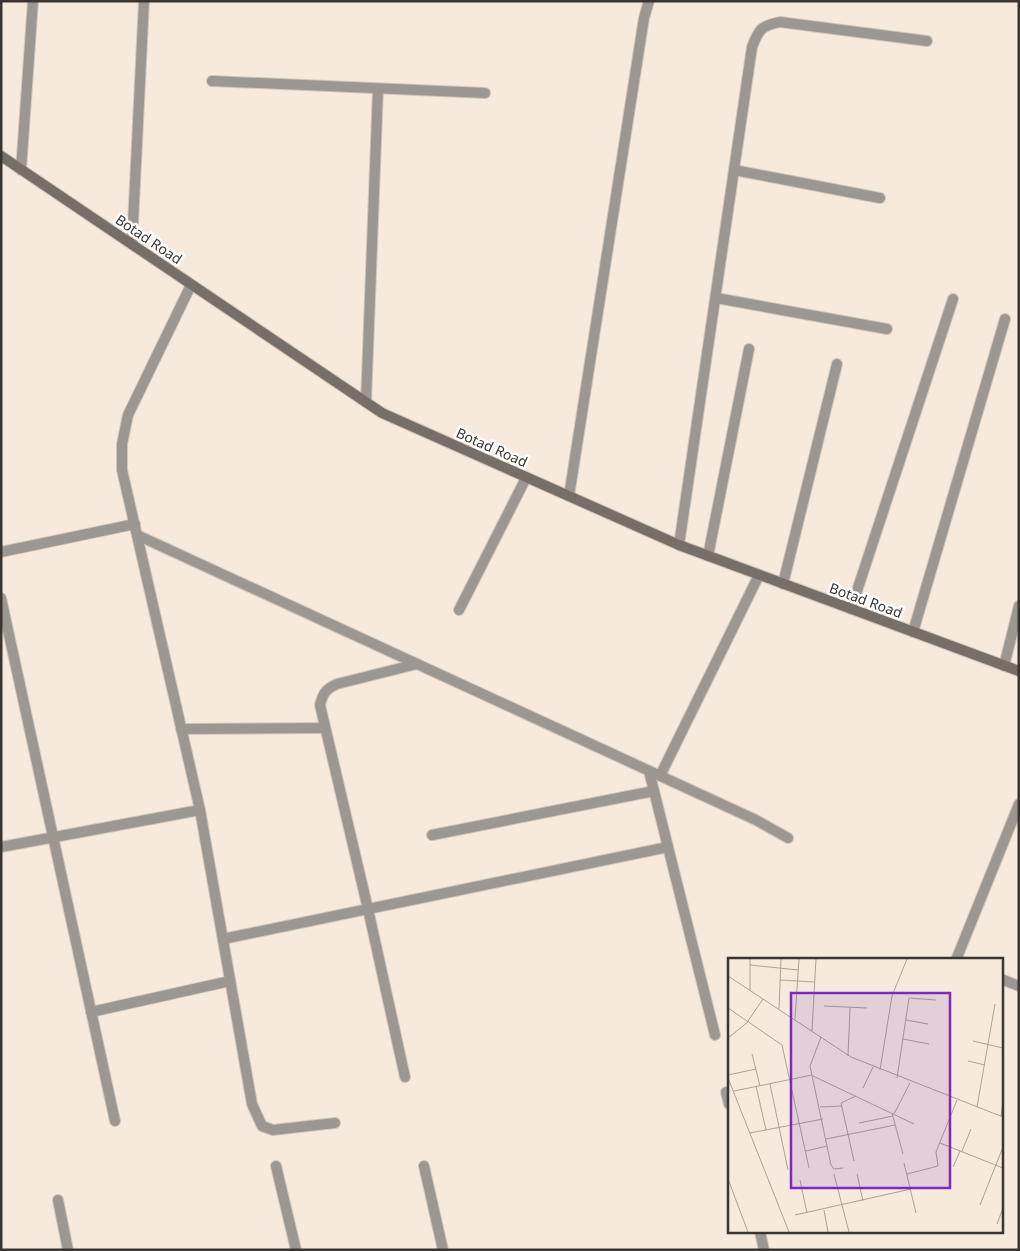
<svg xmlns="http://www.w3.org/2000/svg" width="1020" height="1251" font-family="'Noto Sans',sans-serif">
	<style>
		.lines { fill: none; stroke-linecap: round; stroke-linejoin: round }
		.lane-casing { stroke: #d1c6ba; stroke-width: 12 }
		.street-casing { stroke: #d1c6ba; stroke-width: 12 }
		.secondary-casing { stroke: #d1c6ba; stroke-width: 12 }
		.lane { stroke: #9d9792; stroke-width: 10 }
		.street { stroke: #9d9792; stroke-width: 10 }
		.secondary { stroke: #776e67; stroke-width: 10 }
		.labels { text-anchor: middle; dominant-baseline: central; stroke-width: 5; stroke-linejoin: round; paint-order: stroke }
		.street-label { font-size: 14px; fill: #3a3530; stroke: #fff }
		.inset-road { fill: none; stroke: #aba298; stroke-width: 1 }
		.view { fill: #7b2cbf; fill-opacity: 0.15; stroke: #7b2cbf; stroke-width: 2.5 }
		.inset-edge { fill: none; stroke: #3a3530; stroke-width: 2.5 }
	</style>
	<rect width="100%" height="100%" fill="#f7eadd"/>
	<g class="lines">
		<g class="lane-casing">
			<g id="lane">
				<path d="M708 556 749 349"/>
				<path d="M783 584 837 364"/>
				<path d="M851 609 953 299"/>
				<path d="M913 632 1005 319"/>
				<path d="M1004 666 1019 606"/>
			</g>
		</g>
		<g class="street-casing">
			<g id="street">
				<path d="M212 81 485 93"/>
				<path d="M21 170 33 1"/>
				<path d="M734 170 880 198"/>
				<path d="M132 244 144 1"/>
				<path d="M191 285 128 415 122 444V470L200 810 252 1104 262 1126 273 1130 335 1123"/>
				<path d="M716 298 887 329"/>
				<path d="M366 402 378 89"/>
				<path d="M569 496 644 18 649 1"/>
				<path d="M137 535 756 820 788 838"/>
				<path d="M679 545 752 47C759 29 761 26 780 22L927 41"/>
				<path d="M1 552 135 524"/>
				<path d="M1 598 115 1121"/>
				<path d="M459 610 526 478"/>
				<path d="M181 729 325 728"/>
				<path d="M649 771 715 1035"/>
				<path d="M660 776 759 575"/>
				<path d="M432 835 654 791"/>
				<path d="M1 847 200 810"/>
				<path d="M223 939 668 847"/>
				<path d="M956 960 1019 804"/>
				<path d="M1001 979 1019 986"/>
				<path d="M91 1012 230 981"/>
				<path d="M405 1077 368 909 320 705C323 693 326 689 337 684L417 664"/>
				<path d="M726 1092 729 1104"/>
				<path d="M276 1166 296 1250"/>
				<path d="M424 1166 443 1250"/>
				<path d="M58 1200 68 1250"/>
				<path d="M760 1232 764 1250"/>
			</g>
		</g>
		<g class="secondary-casing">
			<path id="secondary" d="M1 156 382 413 679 545 1019 671"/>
		</g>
		<use href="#lane" class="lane"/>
		<use href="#street" class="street"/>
		<use href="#secondary" class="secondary"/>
	</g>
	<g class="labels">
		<g class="street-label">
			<text transform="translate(149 239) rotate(34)">Botad Road</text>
			<text transform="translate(492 447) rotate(24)">Botad Road</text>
			<text transform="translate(866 600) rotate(20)">Botad Road</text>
		</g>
	</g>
	<g transform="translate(728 958)">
		<rect width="275" height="275" fill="#f7eadd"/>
		<path class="inset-road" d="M22 7 70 12M0 18 123 99 275 159M52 22 86 24M22 32V1M96 48 139 50M0 50 54 87 81 210M51 51 53 1M67 61 71 1M178 62 200 66M20 63 35 41M84 73 88 1M93 79 82 108 103 207 106 211 115 210M0 80 21 63M175 81 201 86M245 83 275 90M24 96 32 128M120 98 122 49M240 103 257 107M152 112 164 38 179 1M0 117 28 111M85 118 186 166M0 120 61 274M169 120 181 40 208 42M42 126 60 212M28 128 38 172M135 130 145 109M6 133 84 117M92 149 114 148M249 149 267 46M164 155 175 196M166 156 182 125M273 158 275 143M131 165 165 158M22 175 95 161M98 181 167 167M212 185 275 210M78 193 99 188M234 193 243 171M126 203 113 145 128 138M176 205 188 255M225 209 232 193M106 216 121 274M129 216 135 243M179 216 210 208 208 194 229 142M0 221 20 274M72 222 79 255M252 247 275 189M96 252 100 274M67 257 183 231M269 266 275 250"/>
		<path class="view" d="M63 35H222V230H63Z"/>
		<rect width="275" height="275" class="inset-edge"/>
	</g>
	<rect width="1020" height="1251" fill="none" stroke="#3a3530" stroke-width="5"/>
</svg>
